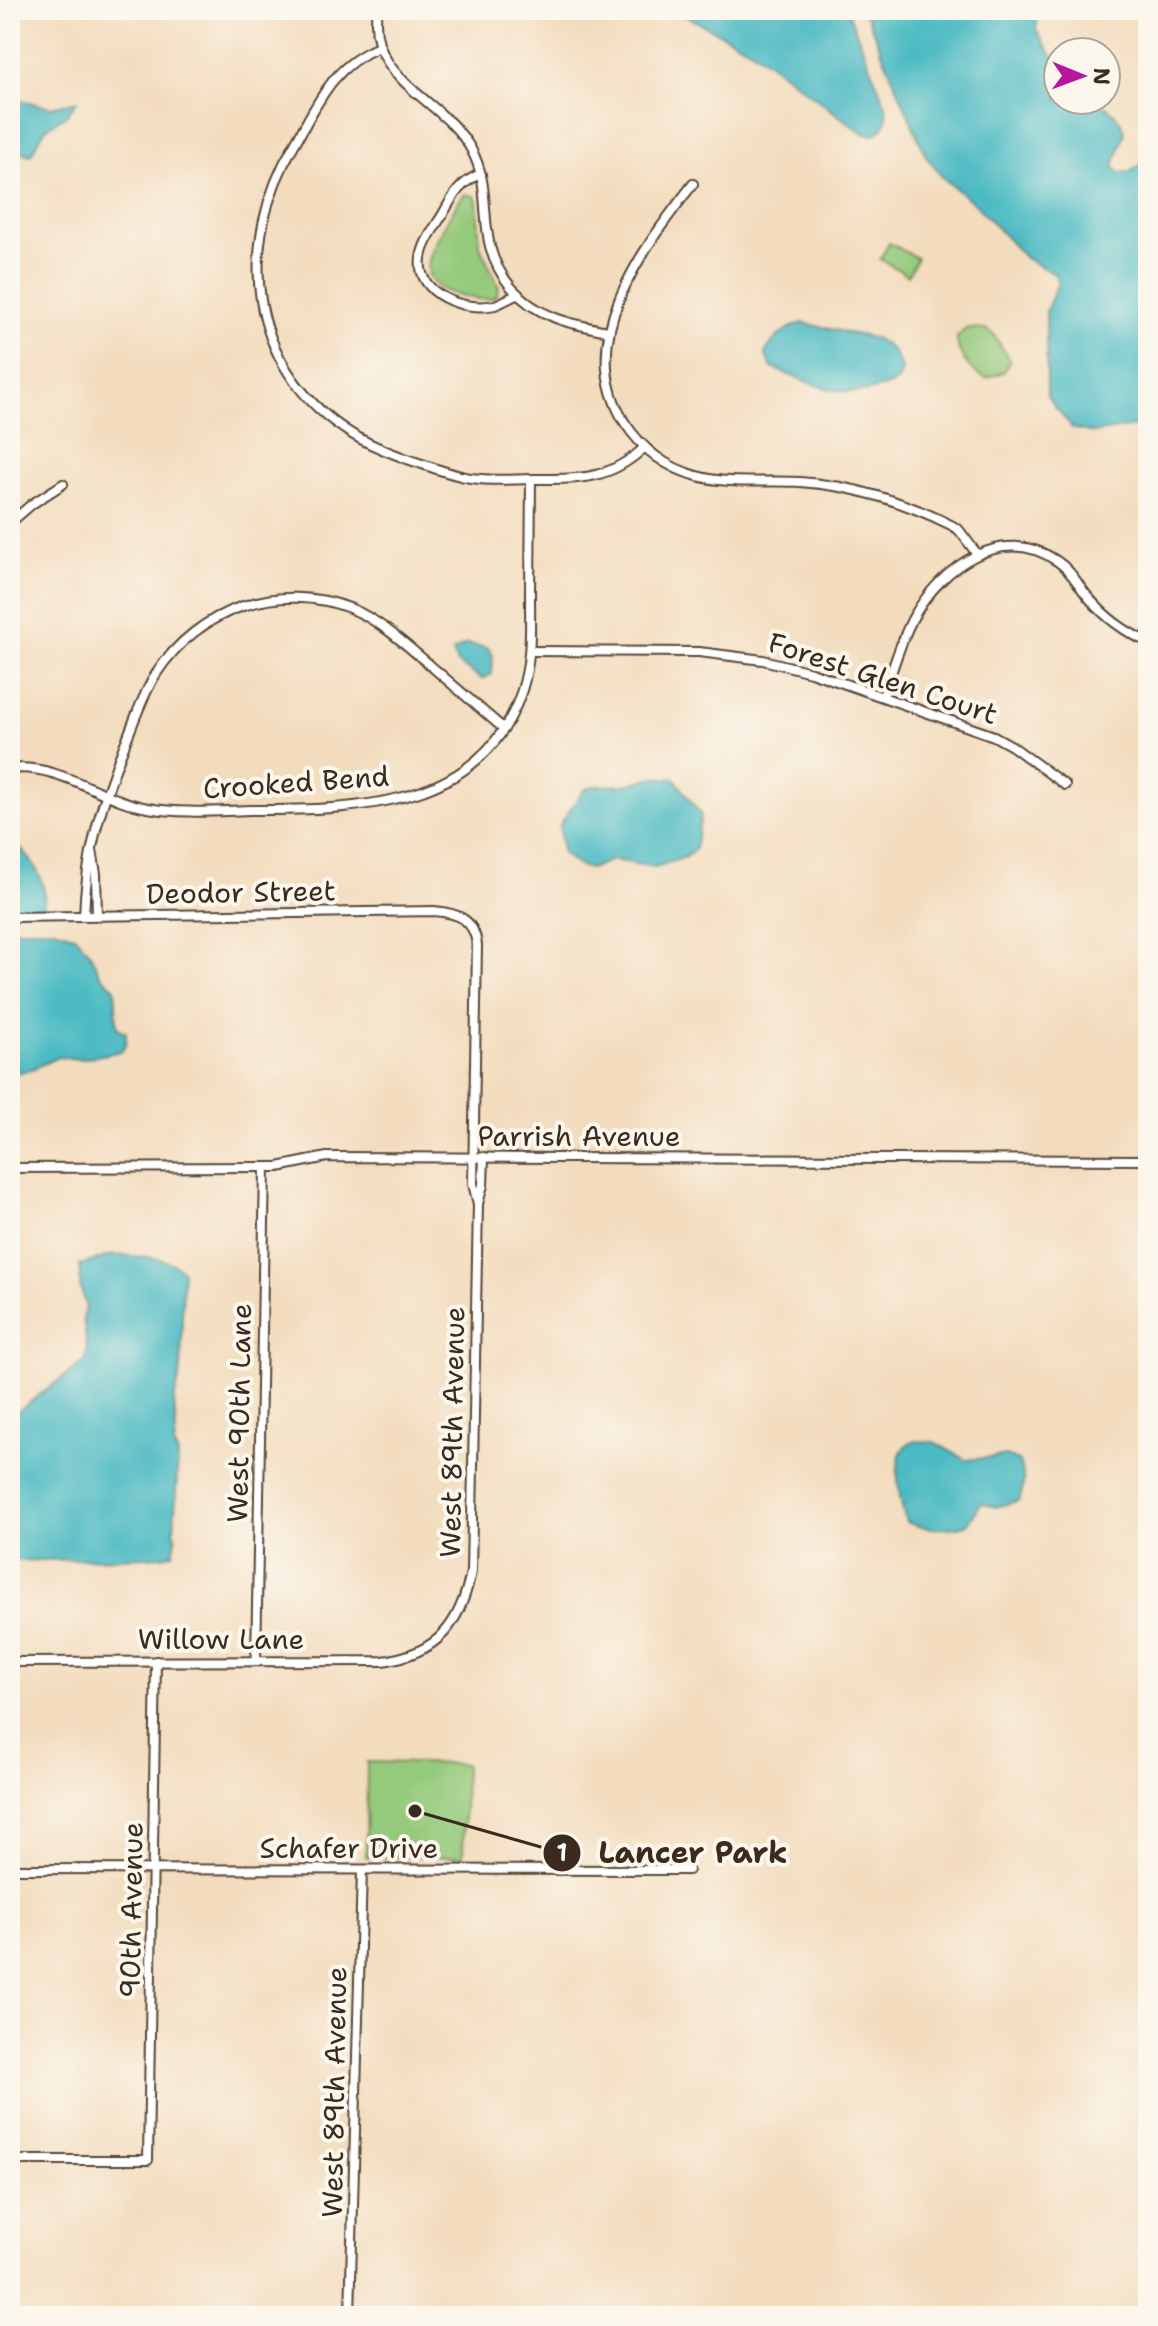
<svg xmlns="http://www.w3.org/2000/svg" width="1158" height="2326" font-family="'Shantell Sans',sans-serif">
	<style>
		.green { fill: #95ca7b; stroke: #687a4c; stroke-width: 2 }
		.water { fill: #4bbac3; stroke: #437270; stroke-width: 2 }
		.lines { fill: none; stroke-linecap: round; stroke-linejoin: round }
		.street-casing { stroke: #574536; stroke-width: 12 }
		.street { stroke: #fff; stroke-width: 8 }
		.labels { text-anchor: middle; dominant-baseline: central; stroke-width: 8; stroke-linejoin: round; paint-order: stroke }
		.street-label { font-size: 28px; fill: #3b2a1e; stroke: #fbf7ec }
		.leader { fill: none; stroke: #3b2a1e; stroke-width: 3 }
		.callout-dot { fill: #3b2a1e; stroke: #fbf7ec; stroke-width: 3 }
		.mark-label { font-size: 24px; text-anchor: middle; font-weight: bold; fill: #fff }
		.callout-label { font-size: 30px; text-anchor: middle; font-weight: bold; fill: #3b2a1e; stroke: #fbf7ec; stroke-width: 8; stroke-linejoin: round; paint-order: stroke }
	</style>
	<rect width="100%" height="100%" fill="#fbf7ec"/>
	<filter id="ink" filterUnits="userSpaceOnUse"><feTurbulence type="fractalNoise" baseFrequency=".0125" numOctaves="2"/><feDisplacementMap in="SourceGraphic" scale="16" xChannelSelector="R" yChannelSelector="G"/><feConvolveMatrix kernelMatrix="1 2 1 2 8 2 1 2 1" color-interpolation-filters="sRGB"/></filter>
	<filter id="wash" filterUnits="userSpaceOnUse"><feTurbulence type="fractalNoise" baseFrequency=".006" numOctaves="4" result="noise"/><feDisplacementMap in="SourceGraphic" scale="32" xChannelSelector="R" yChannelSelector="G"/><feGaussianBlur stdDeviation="1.8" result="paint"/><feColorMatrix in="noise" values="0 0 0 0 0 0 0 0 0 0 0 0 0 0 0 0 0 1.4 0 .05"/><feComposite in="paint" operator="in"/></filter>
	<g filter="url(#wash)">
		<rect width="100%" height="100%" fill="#f3dcbe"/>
		<g class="green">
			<path d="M465 194 475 196 477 202 480 246 499 287 496 297C484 302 472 298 460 295 412 286 428 255 445 225 451 215 456 202 465 194Z"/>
			<path d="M889 243 917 258 908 275 880 259Z"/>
			<path d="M967 328 985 329 993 334 1010 360 1004 372 986 378C971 373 956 353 957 337Z"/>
			<path d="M367 1762 465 1764 463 1857H366Z"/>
		</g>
		<g class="water">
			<path d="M661 10H1033L1038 15 1036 30 1058 65V100C1090 100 1112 98 1125 132L1114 166 1119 173 1129 172 1148 161V424L1093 433 1072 428 1047 396 1046 311 1058 283 1055 274 1025 258 974 203 943 178 926 156 867 17 859 10 848 12 886 106C889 121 886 127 874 135L862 133 752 50 684 15Z"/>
			<path d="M10 98 50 107 77 101 66 115 45 129 31 155 10 150Z"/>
			<path d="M803 323 877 339 893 351 902 370 898 381C852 405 816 385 772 368L765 354C771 340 787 327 803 323Z"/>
			<path d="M466 644 488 648 493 656 492 674 482 679 457 663 453 652Z"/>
			<path d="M654 777 675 779 701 815 695 849 686 857 655 867 612 860 590 869 579 866 562 853 560 824 584 790 593 786 626 785Z"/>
			<path d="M10 839C29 853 50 883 43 907L39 910 10 911Z"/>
			<path d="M10 929H54L74 935 89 951 100 975 115 988 117 1024 119 1029 126 1032V1043L122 1051 80 1059 58 1057 30 1070 10 1074Z"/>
			<path d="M113 1255C136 1257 166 1254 183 1271L181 1371 174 1401 176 1429 174 1446 178 1455 174 1531 176 1540 173 1553 163 1556 120 1558 10 1561V1417L86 1360 87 1349 83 1317 86 1305 80 1287V1265Z"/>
			<path d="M913 1441 934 1442 966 1460 1005 1456 1019 1461C1025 1474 1024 1488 1019 1501L995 1507 981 1503 967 1525C945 1530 927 1530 906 1522 901 1505 892 1466 903 1449 905 1445 910 1443 913 1441Z"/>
		</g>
	</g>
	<g filter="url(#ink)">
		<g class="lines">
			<g class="street-casing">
				<g id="street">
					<path d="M377 10C366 80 443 98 471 149 497 196 471 239 511 287 536 317 570 324 608 331"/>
					<path d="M379 47C332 66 318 103 294 145 236 243 246 364 347 431 367 444 390 453 413 461 432 467 451 475 471 478 491 481 512 480 532 479 578 479 609 481 645 447"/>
					<path d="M481 174C461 181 453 196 443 214 435 227 423 243 421 258 416 295 465 312 495 305 503 302 510 298 518 294"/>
					<path d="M693 184C642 250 573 339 625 423 642 449 667 468 697 476 729 485 766 480 800 482 851 485 905 502 951 525L959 530 977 554"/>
					<path d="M10 523 32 504 63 484"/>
					<path d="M530 651 699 652 763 660 811 672 994 736 1012 746 1065 785"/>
					<path d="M883 696C893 670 900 641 914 616 942 567 1002 523 1057 561 1071 570 1078 585 1089 598 1105 617 1125 632 1148 642"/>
					<path d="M10 769C60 763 101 800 148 808 182 814 217 811 251 810 355 810 484 809 522 690 532 659 530 627 530 594 530 556 531 518 531 479"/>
					<path d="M92 850 96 874 97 915"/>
					<path d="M84 916C86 852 101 805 124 746 134 722 142 696 156 674 198 609 279 580 352 609 382 622 406 645 431 666 455 687 480 708 504 729"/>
					<path d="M10 917 434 911C458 913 474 919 477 945L473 1184 478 1204 483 1185 484 1157"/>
					<path d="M10 1168 278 1167 327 1157 1148 1160"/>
					<path d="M256 1661 265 1167"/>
					<path d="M10 1662 383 1661C438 1653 460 1625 471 1572L478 1204"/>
					<path d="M10 1869 688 1870"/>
					<path d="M10 2160H148L156 1661"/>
					<path d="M350 2316 362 1870"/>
				</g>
			</g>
			<use href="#street" class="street"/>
		</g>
	</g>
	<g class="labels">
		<g class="street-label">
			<text transform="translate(883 678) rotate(18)">Forest Glen Court</text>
			<text transform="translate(296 782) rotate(-4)">Crooked Bend</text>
			<text transform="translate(241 892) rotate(-1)">Deodor Street</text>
			<text x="579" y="1136">Parrish Avenue</text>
			<text transform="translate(239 1413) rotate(-89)">West 90th Lane</text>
			<text transform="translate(452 1432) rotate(-89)">West 89th Avenue</text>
			<text x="221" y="1639">Willow Lane</text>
			<text x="349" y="1848">Schafer Drive</text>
			<text transform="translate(131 1910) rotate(-89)">90th Avenue</text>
			<text transform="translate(334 2092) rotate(-89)">West 89th Avenue</text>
		</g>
	</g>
	<path class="leader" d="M415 1811L562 1853"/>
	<g class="callout-dot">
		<circle cx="415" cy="1811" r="8"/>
		<circle cx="562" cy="1853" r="20"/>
	</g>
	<g class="mark-label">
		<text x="562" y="1861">1</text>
	</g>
	<g class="callout-label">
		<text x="693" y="1863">Lancer Park</text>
	</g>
	<rect width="1158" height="2326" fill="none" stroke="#fbf7ec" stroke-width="40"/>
	<g transform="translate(1082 76) rotate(91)"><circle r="38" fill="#fbf7ec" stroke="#aea59a" stroke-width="2"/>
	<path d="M0-6L14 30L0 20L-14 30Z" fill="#b5179e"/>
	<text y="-12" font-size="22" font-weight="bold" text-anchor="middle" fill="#3b2a1e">N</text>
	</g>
</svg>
